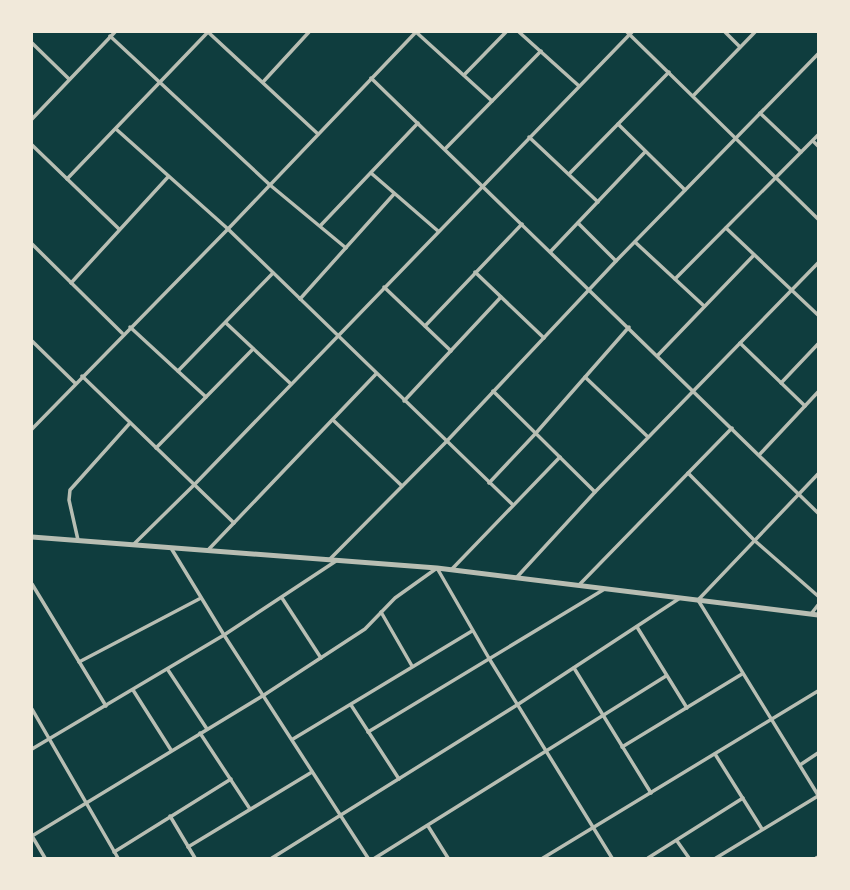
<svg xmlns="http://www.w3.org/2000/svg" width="850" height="890" font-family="Manrope,sans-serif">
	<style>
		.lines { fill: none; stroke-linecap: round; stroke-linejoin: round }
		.minor { stroke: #b8beb3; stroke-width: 3.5 }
		.tertiary { stroke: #b8beb3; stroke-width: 5 }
	</style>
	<rect width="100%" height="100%" fill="#0f3d3e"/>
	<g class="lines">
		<g class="minor">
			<path d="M208 32 318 134"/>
			<path d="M416 32 492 101"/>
			<path d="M519 32 579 86"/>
			<path d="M627 32 818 219"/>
			<path d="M725 32 740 47"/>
			<path d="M110 36 270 185 346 248"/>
			<path d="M32 43 69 79"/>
			<path d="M464 75 506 32"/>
			<path d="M371 78 818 513"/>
			<path d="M263 82 309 32"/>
			<path d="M693 96 755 32"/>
			<path d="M760 113 801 152"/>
			<path d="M32 119 115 32"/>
			<path d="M618 124 685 190"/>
			<path d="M116 129 228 229 513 505"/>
			<path d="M529 137 598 202"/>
			<path d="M813 141 818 146"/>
			<path d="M32 145 119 229"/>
			<path d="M445 149 541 51"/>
			<path d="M371 173 438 231"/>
			<path d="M569 174 669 72"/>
			<path d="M67 179 208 32"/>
			<path d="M578 223 616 261"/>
			<path d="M321 225 418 123"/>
			<path d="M726 228 818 315"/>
			<path d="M635 242 704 306"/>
			<path d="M32 244 122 333"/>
			<path d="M551 251 645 152"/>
			<path d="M475 272 544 338"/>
			<path d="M675 279 818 135"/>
			<path d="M71 283 168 177"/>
			<path d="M384 287 451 351"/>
			<path d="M300 299 394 194"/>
			<path d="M226 323 291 384"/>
			<path d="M425 326 522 224"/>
			<path d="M130 327 206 397"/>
			<path d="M32 341 75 383"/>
			<path d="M740 343 805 406"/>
			<path d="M658 355 754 255"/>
			<path d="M178 371 273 273"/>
			<path d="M82 376 234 523"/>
			<path d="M585 377 648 437"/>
			<path d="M781 383 818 344"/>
			<path d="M493 391 595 492"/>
			<path d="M404 401 501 297"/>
			<path d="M333 420 402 486"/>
			<path d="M32 429 228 229 416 32"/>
			<path d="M156 448 253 349"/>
			<path d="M760 454 818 392"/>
			<path d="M688 473 754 540 818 596"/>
			<path d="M818 474 698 600 818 795"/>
			<path d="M489 483 536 433 629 327"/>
			<path d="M78 540 69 500 70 490 130 423"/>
			<path d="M134 544 194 485 632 32"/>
			<path d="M171 548 224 635 368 858"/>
			<path d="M209 549 376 374"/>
			<path d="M329 560 446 442 616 261 818 54"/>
			<path d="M452 569 560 457"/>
			<path d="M517 577 595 492 818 263"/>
			<path d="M32 584 106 706"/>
			<path d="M580 584 732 428"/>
			<path d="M282 598 321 658"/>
			<path d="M381 612 412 666"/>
			<path d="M811 614 818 605"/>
			<path d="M637 627 687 708"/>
			<path d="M79 662 201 598"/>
			<path d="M574 668 651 793"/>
			<path d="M168 670 207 729"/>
			<path d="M133 690 171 750"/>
			<path d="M351 705 399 779"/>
			<path d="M32 709 118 858"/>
			<path d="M368 732 603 590"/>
			<path d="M200 733 250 809"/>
			<path d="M293 739 472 631"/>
			<path d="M622 747 742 674"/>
			<path d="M32 749 224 635 336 561"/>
			<path d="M715 754 762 829"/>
			<path d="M800 765 818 753"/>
			<path d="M170 816 195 858"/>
			<path d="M428 826 448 858"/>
			<path d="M677 841 689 858"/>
			<path d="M188 847 312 772"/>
			<path d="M114 852 231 779"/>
			<path d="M45 858 32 836 264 695 365 629 395 598 437 568 490 660 612 858"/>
			<path d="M272 858 517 705 680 598"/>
			<path d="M375 858 666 676"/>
			<path d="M543 858 818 691"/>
			<path d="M648 858 743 798"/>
			<path d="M716 858 818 796"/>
			<path d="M816 858 818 857"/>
		</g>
		<path class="tertiary" d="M32 537 437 568 818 615"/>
	</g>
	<rect width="850" height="890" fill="none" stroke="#f1e9da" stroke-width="66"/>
</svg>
